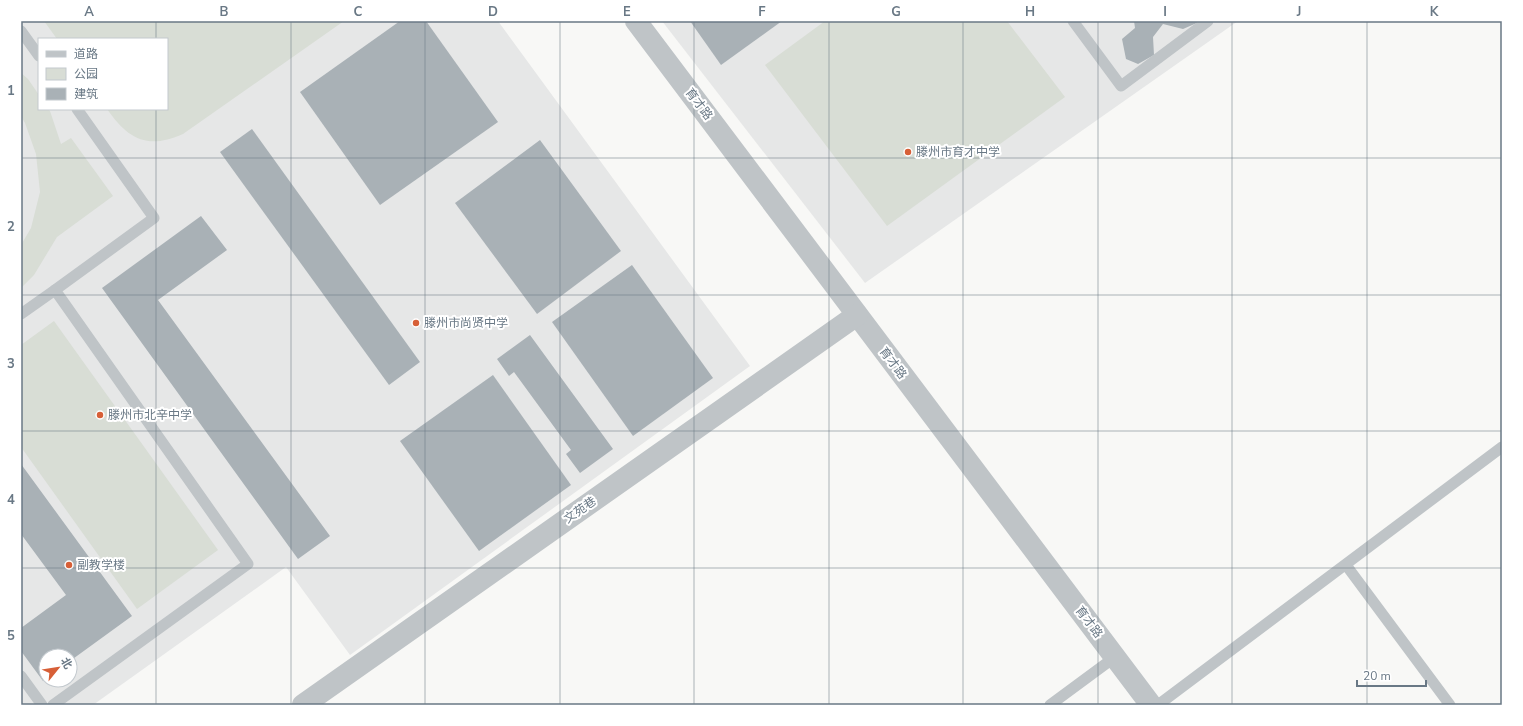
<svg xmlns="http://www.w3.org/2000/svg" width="1523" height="726" font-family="'Nunito Sans','Noto Sans SC',sans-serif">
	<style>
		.built { fill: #e6e7e7; fill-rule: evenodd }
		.green { fill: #d8ddd5 }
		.building { fill: #a9b1b6 }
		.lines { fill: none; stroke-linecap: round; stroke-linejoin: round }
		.lane { stroke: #bfc4c7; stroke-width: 11 }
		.street { stroke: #bfc4c7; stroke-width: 22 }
		.grid { fill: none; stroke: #697885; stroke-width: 1; stroke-opacity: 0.55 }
		.poi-dot { fill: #d75f37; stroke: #fff; stroke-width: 1.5 }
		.labels { text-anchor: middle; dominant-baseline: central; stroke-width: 4; stroke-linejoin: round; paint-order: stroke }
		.street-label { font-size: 12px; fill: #697885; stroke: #fff }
		.poi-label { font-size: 12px; fill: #697885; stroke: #fff; text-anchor: start }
		.neatline { fill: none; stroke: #697885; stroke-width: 1.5 }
		.grid-label { font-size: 13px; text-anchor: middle; font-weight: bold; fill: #697885 }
	</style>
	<rect width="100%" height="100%" fill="#f8f8f6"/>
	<g class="built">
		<path d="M21 21H498L750 366 350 655 286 567 93 705H21ZM39 39H167V109H39ZM46 656H70V680H46Z"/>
		<path d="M662 21H1238L865 283Z"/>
	</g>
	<g class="green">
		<path d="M44 21H344L183 134C147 150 128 139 107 109H167V39H57Z"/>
		<path d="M825 21H1007L1065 97 887 226 765 65Z"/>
		<path d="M21 73 28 79 39 95V109H48L50 111 61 144 71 138 113 196 57 237 34 275 21 288V245L31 228 40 192 36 154 25 123 21 116Z"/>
		<path d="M54 321 218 550 137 609 21 447V345Z"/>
	</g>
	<g class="building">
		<path d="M400 21H426L498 122 380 205 300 92Z"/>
		<path d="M690 21H782L721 65Z"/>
		<path d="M1134 21H1197V23L1183 29 1163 24 1153 37 1154 55 1138 64 1126 59 1122 39 1135 28Z"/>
		<path d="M252 129 420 362 389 385 220 152Z"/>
		<path d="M540 140 621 251 537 314 455 203Z"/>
		<path d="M201 216 227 250 158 300 330 536 298 559 102 288Z"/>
		<path d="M632 265 713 378 633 436 552 322Z"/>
		<path d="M530 335 613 449 580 473 566 454 571 450 514 372 509 376 497 359Z"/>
		<path d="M493 375 571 485 479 551 400 441Z"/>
		<path d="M21 464 132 616 70 661V656H46V679L43 681 21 651V628L66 595 21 534Z"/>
	</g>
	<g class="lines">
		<g class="lane">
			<path d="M1073 21 1121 86 1208 21"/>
			<path d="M21 31 39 56"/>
			<path d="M21 314 55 290"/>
			<path d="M1346 565 1450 705"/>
			<path d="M21 676 42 705"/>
			<path d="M53 705 248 564 55 290 154 218 77 109"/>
			<path d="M1050 705 1115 657"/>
			<path d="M1158 705 1502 447"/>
		</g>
		<g class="street">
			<path d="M636 21 1151 705"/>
			<path d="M303 705 857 315"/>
		</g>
	</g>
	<path class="grid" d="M156 21V39M291 21V705M425 21V705M560 21V705M694 21V705M829 21V705M963 21V705M1098 21V705M1232 21V705M1367 21V705M156 109V705M21 158H1502M21 295H1502M21 431H1502M21 568H1502"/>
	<g class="poi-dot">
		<circle cx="908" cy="152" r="4"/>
		<circle cx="416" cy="323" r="4"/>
		<circle cx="100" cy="415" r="4"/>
		<circle cx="69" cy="565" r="4"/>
	</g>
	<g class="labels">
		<g class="street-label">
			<text transform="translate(699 104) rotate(53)">育才路</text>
			<text transform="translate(893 363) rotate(53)">育才路</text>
			<text transform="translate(580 510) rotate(-35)">文苑巷</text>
			<text transform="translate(1089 622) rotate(53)">育才路</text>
		</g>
		<g class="poi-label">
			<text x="916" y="152">滕州市育才中学</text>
			<text x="424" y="323">滕州市尚贤中学</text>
			<text x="108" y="415">滕州市北辛中学</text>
			<text x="77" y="565">副教学楼</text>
		</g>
	</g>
	<rect width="1523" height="726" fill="none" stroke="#ffffff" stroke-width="44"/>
	<rect x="38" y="38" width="130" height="72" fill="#ffffff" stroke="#c3c9ce"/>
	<rect x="46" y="51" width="20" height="6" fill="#bfc4c7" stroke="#c3c9ce"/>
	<text x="74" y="58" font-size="12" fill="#697885">道路</text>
	<rect x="46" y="68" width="20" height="12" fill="#d8ddd5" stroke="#c3c9ce"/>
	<text x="74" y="78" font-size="12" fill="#697885">公园</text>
	<rect x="46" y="88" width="20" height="12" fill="#a9b1b6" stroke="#c3c9ce"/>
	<text x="74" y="98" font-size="12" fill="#697885">建筑</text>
	<g transform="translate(58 668) rotate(60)"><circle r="19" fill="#ffffff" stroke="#c3c9ce"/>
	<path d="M0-3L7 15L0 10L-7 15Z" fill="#d75f37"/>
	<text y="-6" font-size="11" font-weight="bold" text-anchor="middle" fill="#697885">北</text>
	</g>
	<path d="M1357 680v6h69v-6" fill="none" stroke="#697885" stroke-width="2"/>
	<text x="1363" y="680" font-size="12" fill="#697885" stroke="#ffffff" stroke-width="3" paint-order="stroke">20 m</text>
	<rect x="22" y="22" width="1479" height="682" class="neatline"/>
	<g class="grid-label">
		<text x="89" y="16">A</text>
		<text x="224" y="16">B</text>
		<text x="358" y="16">C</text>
		<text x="493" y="16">D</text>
		<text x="627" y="16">E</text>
		<text x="762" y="16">F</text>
		<text x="896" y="16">G</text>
		<text x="1030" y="16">H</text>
		<text x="1165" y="16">I</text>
		<text x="1299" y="16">J</text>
		<text x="1434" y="16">K</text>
		<text x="11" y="95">1</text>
		<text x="11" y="231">2</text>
		<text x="11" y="368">3</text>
		<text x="11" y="504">4</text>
		<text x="11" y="640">5</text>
	</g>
</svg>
